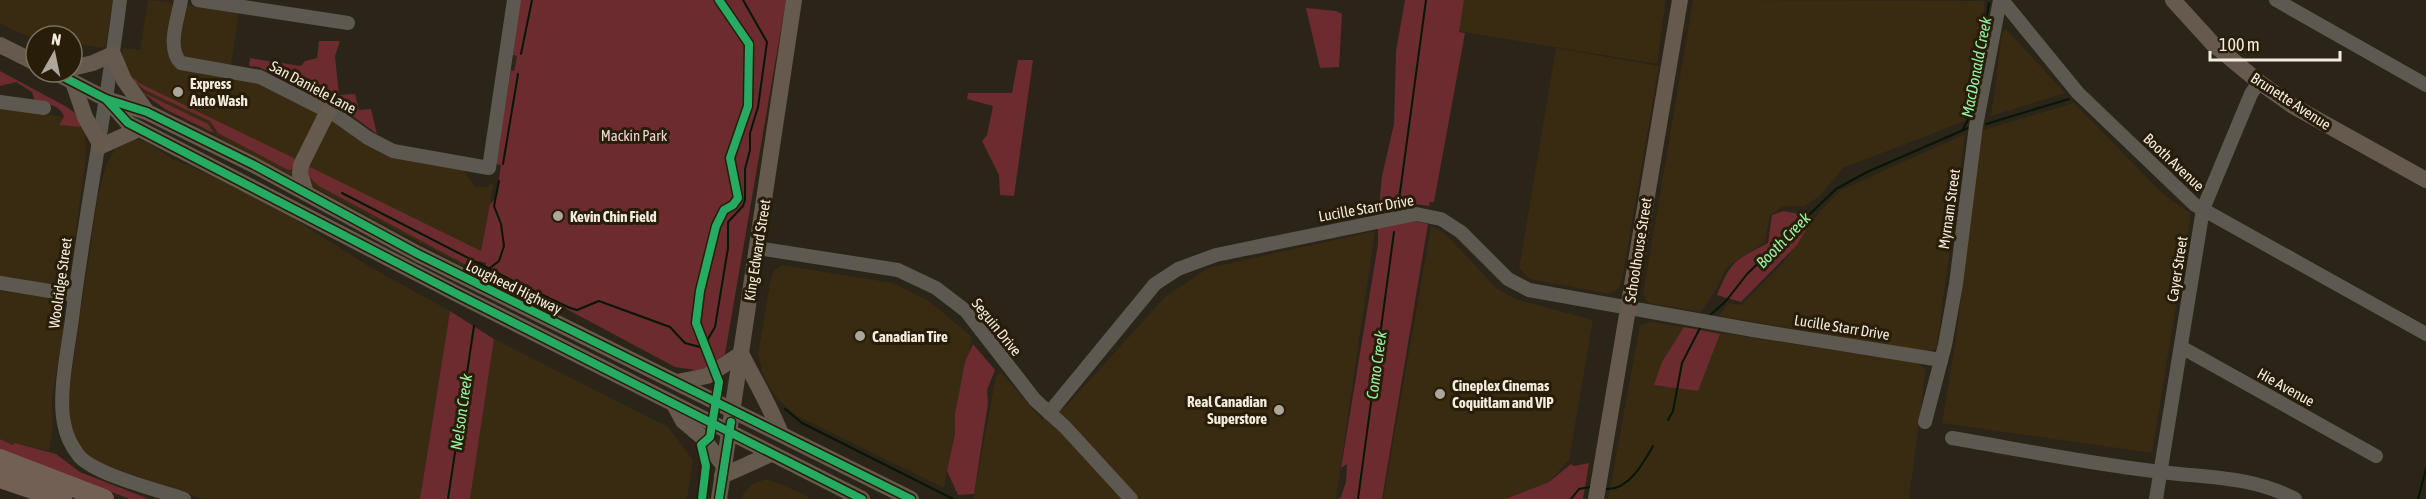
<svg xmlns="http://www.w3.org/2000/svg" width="2426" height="499" font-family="'Asap Condensed',sans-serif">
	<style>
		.built { fill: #382b11 }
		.green { fill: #6b2b2f }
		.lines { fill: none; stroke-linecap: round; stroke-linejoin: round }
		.stream { stroke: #061707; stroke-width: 2 }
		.minor { stroke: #5e5950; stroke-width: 14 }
		.major { stroke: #665a4f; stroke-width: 16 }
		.highway { stroke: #716053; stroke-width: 20 }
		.cycleway-casing { stroke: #271d08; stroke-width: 11 }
		.cycleway { stroke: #26ab63; stroke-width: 8 }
		.poi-dot { fill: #ada69a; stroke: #271d08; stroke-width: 2 }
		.labels { text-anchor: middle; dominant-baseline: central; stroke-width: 6; stroke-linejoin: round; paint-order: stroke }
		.poi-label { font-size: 15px; font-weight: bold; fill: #f3ecdf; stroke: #271d08; text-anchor: start }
		.street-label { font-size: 15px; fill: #f3ecdf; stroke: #271d08 }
		.park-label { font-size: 15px; fill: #eed3d4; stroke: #271d08 }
		.water-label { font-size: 16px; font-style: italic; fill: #96f4a0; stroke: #271d08 }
	</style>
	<rect width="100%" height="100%" fill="#2a2419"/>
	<g class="built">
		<path d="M0 0H113L106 45 103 48 72 43V36L36 38 17 32 0 23Z"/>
		<path d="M148 0 169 2 173 6 166 47 171 60 254 81 341 124 382 154 392 158 463 170 475 187H486L494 182 477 273 165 109 135 86 122 60V48L140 50Z"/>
		<path d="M1464 0H1666L1657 64 1458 31Z"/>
		<path d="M1693 0 1985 1 1965 121 1843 168 1821 195 1805 206H1784L1770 215 1765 242 1726 268 1718 286 1701 312 1648 303 1643 294Z"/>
		<path d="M187 5 239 12 231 66 187 59 178 48 185 8Z"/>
		<path d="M2006 29 2065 93 1991 116 2002 33Z"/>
		<path d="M1556 48 1659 66 1622 280 1619 288 1610 294 1529 279 1519 268Z"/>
		<path d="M2074 103 2163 194 2191 214 2152 453 1942 423 1955 344 1983 130Z"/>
		<path d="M0 107 78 119 85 133 86 158 71 266 63 280 56 285 46 286 0 279Z"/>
		<path d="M1965 134 1937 347 1930 352 1719 316 1728 303 1741 305 1781 265 1820 211 1841 190Z"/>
		<path d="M135 139 146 142 173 159 231 184 290 216 370 267 450 311 420 499H203L101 464 83 451 73 438 67 404 98 195 106 165 115 149Z"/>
		<path d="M1431 226 1445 233 1497 289 1518 300 1593 320 1569 460 1549 482 1505 499H1383Z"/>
		<path d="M1375 231 1336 499H973L996 376 1001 372 1042 420 1065 407 1165 297 1208 268Z"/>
		<path d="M782 265 893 283 929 301 972 337 944 488 797 416 777 399 763 375 758 354 771 278 774 271Z"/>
		<path d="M0 291 45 297 58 304 62 311 64 326 52 400 53 426 49 451 15 443 13 445 0 439Z"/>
		<path d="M1651 322 1917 363 1926 369 1909 499H1608L1640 325Z"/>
		<path d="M494 339 668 427 693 460 687 499H470Z"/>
		<path d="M767 479 783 485 813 499H742L743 494 752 484Z"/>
	</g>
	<g class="green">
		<path d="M519 0H786L725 354 702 371 675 367 486 266V263L479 261 468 266 319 186 309 177 306 165 481 251 490 204 496 198 501 165 495 164 511 70 514 71 517 56 513 55Z"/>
		<path d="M1405 0H1464L1459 32 1465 33 1434 202H1430L1429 206 1406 203 1379 207 1382 176 1394 124 1396 51Z"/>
		<path d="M1306 8 1336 11 1342 14 1339 67 1320 68Z"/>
		<path d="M319 41H340L335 56 339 95 355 94 359 110 371 109 377 134 343 109 259 67 249 66 250 58 301 66 305 61 317 58Z"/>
		<path d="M1018 60H1033L1014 196 1000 195 999 175 982 141 987 135 993 106 967 99 968 93H1012Z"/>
		<path d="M0 71 67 107 75 113 82 127 59 125 64 117C60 104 47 104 35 102L32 92 16 82 0 86Z"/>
		<path d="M134 78 139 83 298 160 294 169 288 170 218 133 210 121 145 90 134 81Z"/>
		<path d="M140 91 208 124 214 133 165 109Z"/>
		<path d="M1784 211 1814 217 1797 245 1741 302 1717 295C1731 261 1735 260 1768 243L1772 215Z"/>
		<path d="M1414 221 1428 224 1382 499H1338L1341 497 1346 482 1347 464 1341 468 1378 244V225Z"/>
		<path d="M450 311 494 339 470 499H420Z"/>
		<path d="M1684 327 1720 334 1698 391 1654 385 1662 362Z"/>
		<path d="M973 344 995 370 987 390 988 403 974 494 958 495 947 471 955 433V414L965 362Z"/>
		<path d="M0 439 13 445 15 443 56 454 80 472 149 499H130L0 450Z"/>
		<path d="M1589 463 1583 499H1505L1549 482 1571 464 1574 466Z"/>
	</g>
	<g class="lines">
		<g class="stream">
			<path d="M521 54 532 0"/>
			<path d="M1986 124 2069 99"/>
			<path d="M1963 129 1970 116 1989 3"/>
			<path d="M503 164 518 74"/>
			<path d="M342 193 513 281 570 308 577 310 599 301 670 327 685 343 700 347 705 344 715 327 728 248V222L743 206 745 200V169L750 150V133L758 107 767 42 743 0"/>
			<path d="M1399 200 1426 0"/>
			<path d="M486 271 499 261 504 246 501 224 494 206 499 181"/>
			<path d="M1708 317 1726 301 1747 274 1836 189 1867 172 1968 128"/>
			<path d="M785 409 802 423 953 499"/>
			<path d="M1668 420 1673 411 1682 363 1701 326"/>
			<path d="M1605 489C1628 491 1643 464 1653 446"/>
			<path d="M448 499 474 326"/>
			<path d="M1358 499 1394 232"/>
			<path d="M1571 499 1579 489 1590 487"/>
			<path d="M2418 499 2426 469"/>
		</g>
		<g class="minor">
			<path d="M120 0C107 107 85 212 72 319 68 349 58 395 64 423 66 435 72 447 79 456 96 475 158 490 184 499"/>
			<path d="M181 0C178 19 166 48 181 63L260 77 337 116 368 138 393 151 489 168 514 0"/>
			<path d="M198 0 348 23"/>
			<path d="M2002 0 2078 93 2195 205 2426 334"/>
			<path d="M2276 0 2426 85"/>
			<path d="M0 102 44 108"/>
			<path d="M757 248 898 270 936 288 966 311 1035 400 1065 427 1131 499"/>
			<path d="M0 283 74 295"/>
			<path d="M2181 347 2376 456"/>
			<path d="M1049 413 1155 284 1178 269 1216 255 1416 214 1441 219 1461 232 1508 279 1529 290 1753 330 1941 360"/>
			<path d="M1925 422 1945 345 1956 284 1976 126 2000 0"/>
			<path d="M1952 438C2022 450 2091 464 2161 472 2208 478 2251 476 2295 499"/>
			<path d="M2156 499 2203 209 2251 94 2259 82"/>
		</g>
		<g class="major">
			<path d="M2173 0 2213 44 2259 82 2293 106 2426 180"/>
			<path d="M0 45 36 63"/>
			<path d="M72 68 93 63 113 54 124 80 147 112"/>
			<path d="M54 72 106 99 147 112 254 165 418 254 911 499"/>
			<path d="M73 82 85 117 99 142"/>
			<path d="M107 99 128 123 455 293 862 499"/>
			<path d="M99 147 139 129"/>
			<path d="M306 193 300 174 301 165 328 111"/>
			<path d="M742 355C755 381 770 406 781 434"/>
			<path d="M677 382 707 376 741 354"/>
			<path d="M675 406 683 421 702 437 724 466"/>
			<path d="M722 476 771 454"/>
			<path d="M719 499 794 0"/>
			<path d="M1596 499 1680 0"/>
		</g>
		<g class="highway">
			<path d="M0 459 104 499"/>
			<path d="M0 478 62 499"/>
		</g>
		<g class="cycleway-casing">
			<g id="cycleway">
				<path d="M54 72 106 99 147 112 254 165 418 254 911 499"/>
				<path d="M106 99 128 123 455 293 862 499"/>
				<path d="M702 499 706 466 701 445 710 437 719 382 696 323 700 291 716 226 724 210 733 205 738 198 730 158 748 106 749 44 719 0"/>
				<path d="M719 499 731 422"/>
			</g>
		</g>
		<use href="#cycleway" class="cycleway"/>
	</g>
	<g class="poi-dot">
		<circle cx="178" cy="92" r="6"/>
		<circle cx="558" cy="216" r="6"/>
		<circle cx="860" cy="336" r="6"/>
		<circle cx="1440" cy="394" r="6"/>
		<circle cx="1279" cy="410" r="6"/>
	</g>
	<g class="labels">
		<g class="poi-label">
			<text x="190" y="83">Express<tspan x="190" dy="17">Auto Wash</tspan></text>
			<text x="570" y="216">Kevin Chin Field</text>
			<text x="872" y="336">Canadian Tire</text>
			<text x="1452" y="385">Cineplex Cinemas<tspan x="1452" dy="17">Coquitlam and VIP</tspan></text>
			<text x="1267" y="401" text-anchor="end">Real Canadian<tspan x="1267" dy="17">Superstore</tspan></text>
		</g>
		<g class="street-label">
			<text transform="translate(313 87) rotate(28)">San Daniele Lane</text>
			<text transform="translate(2291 101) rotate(33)">Brunette Avenue</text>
			<text transform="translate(2174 162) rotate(43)">Booth Avenue</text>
			<text transform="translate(1366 208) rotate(-10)">Lucille Starr Drive</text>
			<text transform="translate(1949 209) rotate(-82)">Myrnam Street</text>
			<text transform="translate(757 250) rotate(-81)">King Edward Street</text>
			<text transform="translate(1638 250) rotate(-81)">Schoolhouse Street</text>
			<text transform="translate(2177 269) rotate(-81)">Cayer Street</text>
			<text transform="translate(60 283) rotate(-82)">Woolridge Street</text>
			<text transform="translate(514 287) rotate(26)">Lougheed Highway</text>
			<text transform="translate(997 327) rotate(51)">Seguin Drive</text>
			<text transform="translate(1842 327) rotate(9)">Lucille Starr Drive</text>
			<text transform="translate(2286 387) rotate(29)">Hie Avenue</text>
		</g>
		<g class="park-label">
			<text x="634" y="135">Mackin Park</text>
		</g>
		<g class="water-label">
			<text transform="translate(1976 67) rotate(-79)">MacDonald Creek</text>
			<text transform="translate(1783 240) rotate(-46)">Booth Creek</text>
			<text transform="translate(1376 365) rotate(-82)">Como Creek</text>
			<text transform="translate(461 412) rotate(-82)">Nelson Creek</text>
		</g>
	</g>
	<g transform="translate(54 54) rotate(9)"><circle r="28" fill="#271d08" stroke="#79705e" stroke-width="1.5"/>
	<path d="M0-4.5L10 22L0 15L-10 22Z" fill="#ada69a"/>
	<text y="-9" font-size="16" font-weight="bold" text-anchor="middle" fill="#f3ecdf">N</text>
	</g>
	<path d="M2210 51v9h130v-9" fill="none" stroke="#f3ecdf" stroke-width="3"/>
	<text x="2219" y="51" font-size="18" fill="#f3ecdf" stroke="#271d08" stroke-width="4.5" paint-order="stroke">100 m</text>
</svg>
